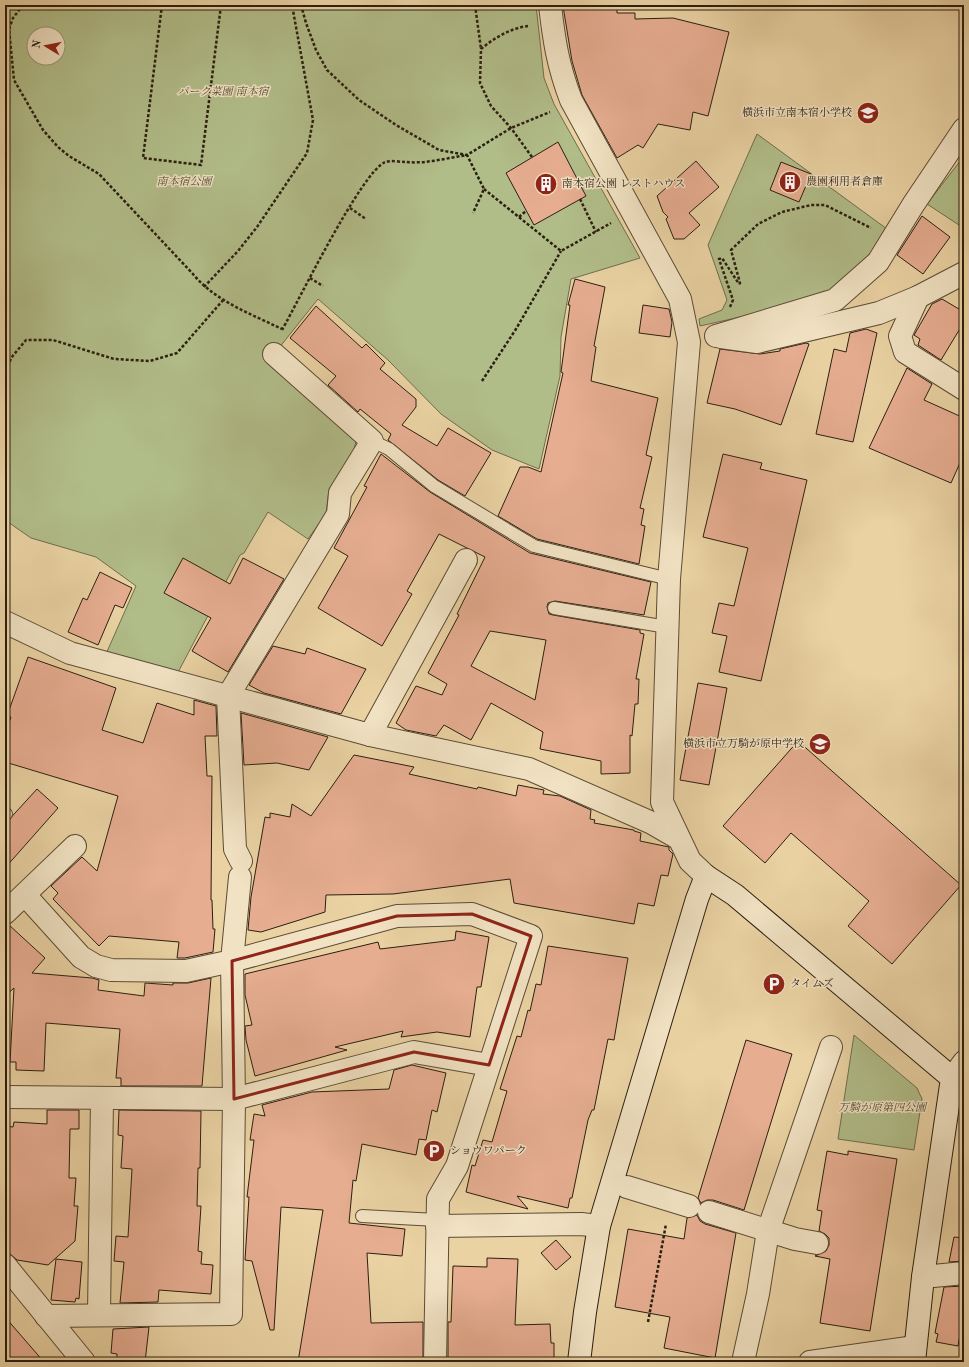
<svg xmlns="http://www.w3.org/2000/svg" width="969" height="1367" font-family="'Old Standard TT','Noto Serif JP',serif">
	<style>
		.green { fill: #b1bd89; stroke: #6e6e4d; fill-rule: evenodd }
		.building { fill: #e6ad91; stroke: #2c1f11; fill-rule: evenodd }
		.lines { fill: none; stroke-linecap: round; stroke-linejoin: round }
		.lane-casing { stroke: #5c4c36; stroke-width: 14 }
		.street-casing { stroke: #5c4c36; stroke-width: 24 }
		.secondary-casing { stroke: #2c1f11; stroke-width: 24 }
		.path { stroke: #2c1f11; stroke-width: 2.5; stroke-dasharray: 3 2; stroke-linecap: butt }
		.lane { stroke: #f1e2c3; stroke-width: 12 }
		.street { stroke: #f1e2c3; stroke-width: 22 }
		.secondary { stroke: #f1e2c3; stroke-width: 22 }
		.marked { fill: none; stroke: #8f2418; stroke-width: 3; stroke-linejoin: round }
		.labels { text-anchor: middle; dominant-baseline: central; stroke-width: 3; stroke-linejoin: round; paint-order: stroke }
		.park-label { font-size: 11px; font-style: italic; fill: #544e35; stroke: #f1e2c3 }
		.poi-label { font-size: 11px; fill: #2c1f11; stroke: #f1e2c3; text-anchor: start }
	</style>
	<rect width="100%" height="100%" fill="#ead2a3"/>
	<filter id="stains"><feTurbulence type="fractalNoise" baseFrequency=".005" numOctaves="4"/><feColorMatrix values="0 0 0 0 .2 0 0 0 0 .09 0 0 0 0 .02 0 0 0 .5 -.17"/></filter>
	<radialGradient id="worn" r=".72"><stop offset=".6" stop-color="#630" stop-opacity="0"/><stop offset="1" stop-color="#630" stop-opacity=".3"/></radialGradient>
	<g class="green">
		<path d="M5 5H536L544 78 554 104 640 258 571 279 561 337 560 376 539 469 492 450 441 414 388 360 318 299 267 363 356 441 353 454 329 489 326 514 308 539 268 512 244 553 240 555 175 678 106 654 136 586 96 557 31 538 5 520ZM34 34H58V58H34Z"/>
		<path d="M757 134 887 229 866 259 829 292 776 309 700 326 699 319 722 310 727 300 708 245Z"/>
		<path d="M964 156V225L962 227 927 204Z"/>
		<path d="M854 1035 917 1088 922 1099 914 1150 838 1139Z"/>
	</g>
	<g class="building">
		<path d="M581 5 617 6V13H635V19L673 18 729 32 708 116 693 112 690 130 658 124 643 148 638 145 617 158 582 95 572 61 563 6Z"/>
		<path d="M558 142 586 196 534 225 506 173Z"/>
		<path d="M696 161 719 187 689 213 700 225 684 239H674L666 219 668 217 663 212 657 196Z"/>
		<path d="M781 162 811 174 799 202 770 190Z"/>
		<path d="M922 216 950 237 923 274 897 255Z"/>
		<path d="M575 279 605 287 594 346 596 347 591 381 658 398 646 455 652 457 640 508 644 509 641 525 645 526 639 564 537 539 498 516 520 467H528L541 472 563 373 561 372 570 305H568Z"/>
		<path d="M942 299 964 312V322L941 360 918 345 920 339 914 335 932 304Z"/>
		<path d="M643 305 669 309 672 322 670 337 639 333Z"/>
		<path d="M316 306 362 348 366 344 385 363 380 369 416 399V407L402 425 437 446 448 428 491 453 465 496 438 480 388 440 391 434 360 409 358 412 328 385 336 376 290 338Z"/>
		<path d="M866 329 877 333 853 442 816 434 834 349 846 352 850 333Z"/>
		<path d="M806 343 809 344 781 425 735 409 707 403 720 349 760 354 780 351V349Z"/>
		<path d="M907 368 932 384 924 400 964 418V454L951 483 869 448Z"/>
		<path d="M381 454 430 492 530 553 651 582 644 615 555 601 548 603 547 607 549 614 553 615 640 630V633L644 634 636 679H639L638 704H635L632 736 630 735V773L601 774V761L540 749 543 732 491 703 471 740 444 725 436 736 406 730 396 723 416 686 442 695 447 684 428 673 459 615 457 614 485 557 439 534 407 591 412 594 382 646 318 608 348 556 334 548 367 487 364 486ZM490 631 546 640 535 700 471 666Z"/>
		<path d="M723 454 762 463 760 469 807 480 761 681 719 672 727 636 712 633 719 603 734 606 748 548 703 537Z"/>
		<path d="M183 558 230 584 243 558 284 579 228 672 192 651 211 618 164 593Z"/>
		<path d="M100 572 132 588 123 608 115 605 98 645 68 632 83 598 87 600Z"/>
		<path d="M273 646 305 654 307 648 366 669 341 714 264 693 249 685Z"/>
		<path d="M28 657 116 688 102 730 143 743 157 703 194 715V700L216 706 217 736H205L207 776H212L211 900H212L213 929H215L213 952 185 958H177L179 942 109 936 99 946 53 899 58 893 51 886 82 857 97 871 118 796 5 762V734L11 717 7 716Z"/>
		<path d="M698 683 727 688 709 785 680 780Z"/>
		<path d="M241 713 328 737 309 770 277 763 244 765Z"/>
		<path d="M798 741 961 885 892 964 848 926 869 901 791 833 765 863 723 826Z"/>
		<path d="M354 755 414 767 409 774 477 789 478 787 516 796 518 785 544 790 543 794 560 796 591 810 590 819 595 820 594 823 634 830V831L641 833 640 841 669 847V850L673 854 668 876 661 875 654 906 638 903 634 924 514 903 510 879 393 894 326 895 325 912 261 932 248 930 251 897 265 817 270 818V813L290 817 292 804 311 816Z"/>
		<path d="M37 789 58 808 5 868V824Z"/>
		<path d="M5 925H9L45 958 32 973 92 978 99 980 98 990 144 996 145 983 173 985V983H188L211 978 202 1086H121V1078H116L120 1029 46 1023 44 1071 16 1070V1062H10L14 988 5 996Z"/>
		<path d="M456 931 489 937 481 987H477L470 1037 437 1032 401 1037 403 1031 335 1047 347 1050 255 1076 246 1040 245 1026 252 1025 245 995V974L378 942 380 949 455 940Z"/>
		<path d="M548 946 628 958 614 1040 608 1039 594 1110H592L588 1120 572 1198H570L568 1208 517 1196 528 1209 466 1192 472 1165 475 1166 483 1140 492 1142 507 1091 500 1089 517 1036 521 1037 528 1010 530 1011 536 984 541 985Z"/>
		<path d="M746 1040 792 1054 744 1210 713 1200H707L701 1203 698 1198Z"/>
		<path d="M412 1065 446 1073 437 1112 432 1110 426 1140 419 1139 416 1155 362 1144 356 1181 353 1180 349 1223 405 1229 402 1256 367 1253 371 1323 423 1322V1362H298L323 1210 281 1207 274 1330H270L252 1261 245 1260 249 1197H247L254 1140H250L254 1114 265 1116 262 1105 312 1092 389 1089 394 1070Z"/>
		<path d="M47 1110H79V1129H70L69 1178H76L74 1206H78L75 1241 48 1265 17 1260 10 1254 5 1253V1126L13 1127 14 1122 47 1124Z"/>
		<path d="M119 1110 201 1111 200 1168H198L197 1206H201L198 1251 202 1252 201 1264 213 1265 211 1294 159 1290 158 1302 120 1303 124 1262 114 1261 116 1236 128 1237 132 1169 121 1168 123 1136 118 1135Z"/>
		<path d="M827 1151 848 1155V1151L897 1159 870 1331 820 1323 830 1259 815 1256 826 1251 829 1245V1238L825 1234 819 1231 822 1211 817 1210Z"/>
		<path d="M697 1215 700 1221 705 1224 736 1233 715 1358 664 1348 670 1317 615 1307 628 1229 684 1239 687 1218Z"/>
		<path d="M954 1237 964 1238V1261L949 1262Z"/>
		<path d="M556 1240 571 1257 556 1270 541 1253Z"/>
		<path d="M487 1258 518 1259 515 1325 550 1324 551 1343H554V1362H448V1322H451L453 1266 487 1267Z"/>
		<path d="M56 1259 82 1262 79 1299 76 1298 75 1302 51 1300Z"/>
		<path d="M964 1286V1311L958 1346 936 1342 938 1334 935 1333 944 1287Z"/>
		<path d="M5 1317 44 1362H14L5 1350Z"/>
		<path d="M149 1327 145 1362H117V1354L111 1353 113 1329Z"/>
	</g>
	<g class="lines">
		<g class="lane-casing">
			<g id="lane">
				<path d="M372 441 389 449 434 486 534 546 669 579"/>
				<path d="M554 608 667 627"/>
				<path d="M5 814H6"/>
				<path d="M362 1216 437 1220"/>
			</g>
		</g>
		<g class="street-casing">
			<g id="street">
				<path d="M550 5C554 41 558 66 571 100L680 299 689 342 669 579 662 802 690 861 706 876"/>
				<path d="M918 297 900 336 905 352 964 389"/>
				<path d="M716 336 835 300 878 262 913 205 964 129"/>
				<path d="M721 337 757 342 879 313 918 297 964 273"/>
				<path d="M5 622 70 653 370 735 529 769 652 823 678 838"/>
				<path d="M370 735 466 560"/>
				<path d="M241 861 235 849 228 696 338 514 340 493 372 441 274 354"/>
				<path d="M25 895 81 957 96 966 111 970 186 971 232 961 397 916 472 914 531 936 457 1166 438 1199 435 1362"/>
				<path d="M5 913 75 846"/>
				<path d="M952 1078 964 1062"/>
				<path d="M5 1097 234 1099 414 1052 489 1065"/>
				<path d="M627 1187 689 1206"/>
				<path d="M709 1212 795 1239 817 1243"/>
				<path d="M437 1226 581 1224 599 1226"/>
				<path d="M5 1265 84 1362"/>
				<path d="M923 1277 964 1273"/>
				<path d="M99 1314 102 1099"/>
				<path d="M46 1316 231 1314 234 1099 232 961 240 877"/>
				<path d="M743 1362 758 1294 768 1231 831 1047"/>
				<path d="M810 1362 915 1347"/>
			</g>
		</g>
		<g class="secondary-casing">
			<path id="secondary" d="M579 1362 585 1312 599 1226 697 899 706 876 735 895 952 1078 923 1277 914 1362"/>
		</g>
		<g class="path">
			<path d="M23 5 13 18 9 29 14 80 43 130 58 147 69 156 99 174 193 274C215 301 251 314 282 329"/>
			<path d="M162 5 143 158 201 165 221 5"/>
			<path d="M301 5 306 23 316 50 327 70 359 100 396 125 439 150 467 155 511 128 550 112"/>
			<path d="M475 5 481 49"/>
			<path d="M528 26C511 28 494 38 481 49L480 83 491 106 511 128 532 157"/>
			<path d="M484 189 561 251 611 223"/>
			<path d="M580 199 596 232"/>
			<path d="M350 208 366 219"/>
			<path d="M519 217 526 211"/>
			<path d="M310 278 323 286"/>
			<path d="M739 284 740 283 731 250 758 224 782 212 811 205H825L871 228"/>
			<path d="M204 287 238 251 257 227 307 153 313 120 292 5"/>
			<path d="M730 307 733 300 719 259 722 258 739 284"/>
			<path d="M282 330C299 300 361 173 385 162 391 160 400 162 406 162 426 164 447 158 467 155L484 189 473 213"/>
			<path d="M5 376 11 358 26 340H53L114 359 150 361 177 353 224 299"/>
			<path d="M482 381 516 329 561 251"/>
			<path d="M648 1322 666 1224"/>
		</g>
		<use href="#lane" class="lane"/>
		<use href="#street" class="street"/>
		<use href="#secondary" class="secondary"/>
	</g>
	<path class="marked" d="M472 914 531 936 489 1065 414 1052 234 1099 232 961 397 916Z"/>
	<defs>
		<g id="school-disc" transform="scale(1.15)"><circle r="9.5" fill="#8f2418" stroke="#f1e2c3"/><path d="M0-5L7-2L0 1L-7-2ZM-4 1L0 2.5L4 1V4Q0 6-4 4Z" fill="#fff"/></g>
		<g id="building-disc" transform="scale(1.15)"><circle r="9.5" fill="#8f2418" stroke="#f1e2c3"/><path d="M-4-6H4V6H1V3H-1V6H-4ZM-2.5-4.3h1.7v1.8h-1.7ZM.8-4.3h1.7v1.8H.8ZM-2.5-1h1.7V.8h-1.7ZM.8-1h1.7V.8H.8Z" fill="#fff"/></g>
		<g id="parking-disc" transform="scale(1.15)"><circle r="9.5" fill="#8f2418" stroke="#f1e2c3"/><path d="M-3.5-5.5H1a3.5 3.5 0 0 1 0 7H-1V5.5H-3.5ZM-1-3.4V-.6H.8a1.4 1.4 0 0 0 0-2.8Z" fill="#fff"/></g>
	</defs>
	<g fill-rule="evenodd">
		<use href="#school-disc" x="868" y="113"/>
		<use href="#building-disc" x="790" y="182"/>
		<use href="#building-disc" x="546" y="184"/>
		<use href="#school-disc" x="820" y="744"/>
		<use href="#parking-disc" x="774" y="984"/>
		<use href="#parking-disc" x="434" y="1151"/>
	</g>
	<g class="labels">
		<g class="park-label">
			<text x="223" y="92">パーク菜園 南本宿</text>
			<text x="184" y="182">南本宿公園</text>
			<text x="882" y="1108">万騎が原第四公園</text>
		</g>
		<g class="poi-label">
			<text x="852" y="113" text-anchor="end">横浜市立南本宿小学校</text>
			<text x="806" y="182">農園利用者倉庫</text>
			<text x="562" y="184">南本宿公園 レストハウス</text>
			<text x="804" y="744" text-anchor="end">横浜市立万騎が原中学校</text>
			<text x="790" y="984">タイムズ</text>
			<text x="450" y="1151">ショウワパーク</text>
		</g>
	</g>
	<rect width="969" height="1367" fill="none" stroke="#ead2a3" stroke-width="20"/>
	<rect x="6" y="6" width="957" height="1355" fill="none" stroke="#2c1f11" stroke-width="2"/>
	<rect x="10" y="10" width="949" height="1347" fill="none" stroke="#2c1f11"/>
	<g transform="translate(46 46) rotate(280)"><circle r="19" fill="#f1e2c3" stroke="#a2947c"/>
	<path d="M0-3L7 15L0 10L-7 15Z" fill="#8f2418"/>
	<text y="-6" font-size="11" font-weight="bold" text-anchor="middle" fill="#2c1f11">N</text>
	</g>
	<rect width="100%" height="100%" filter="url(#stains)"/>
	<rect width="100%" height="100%" fill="url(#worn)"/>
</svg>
